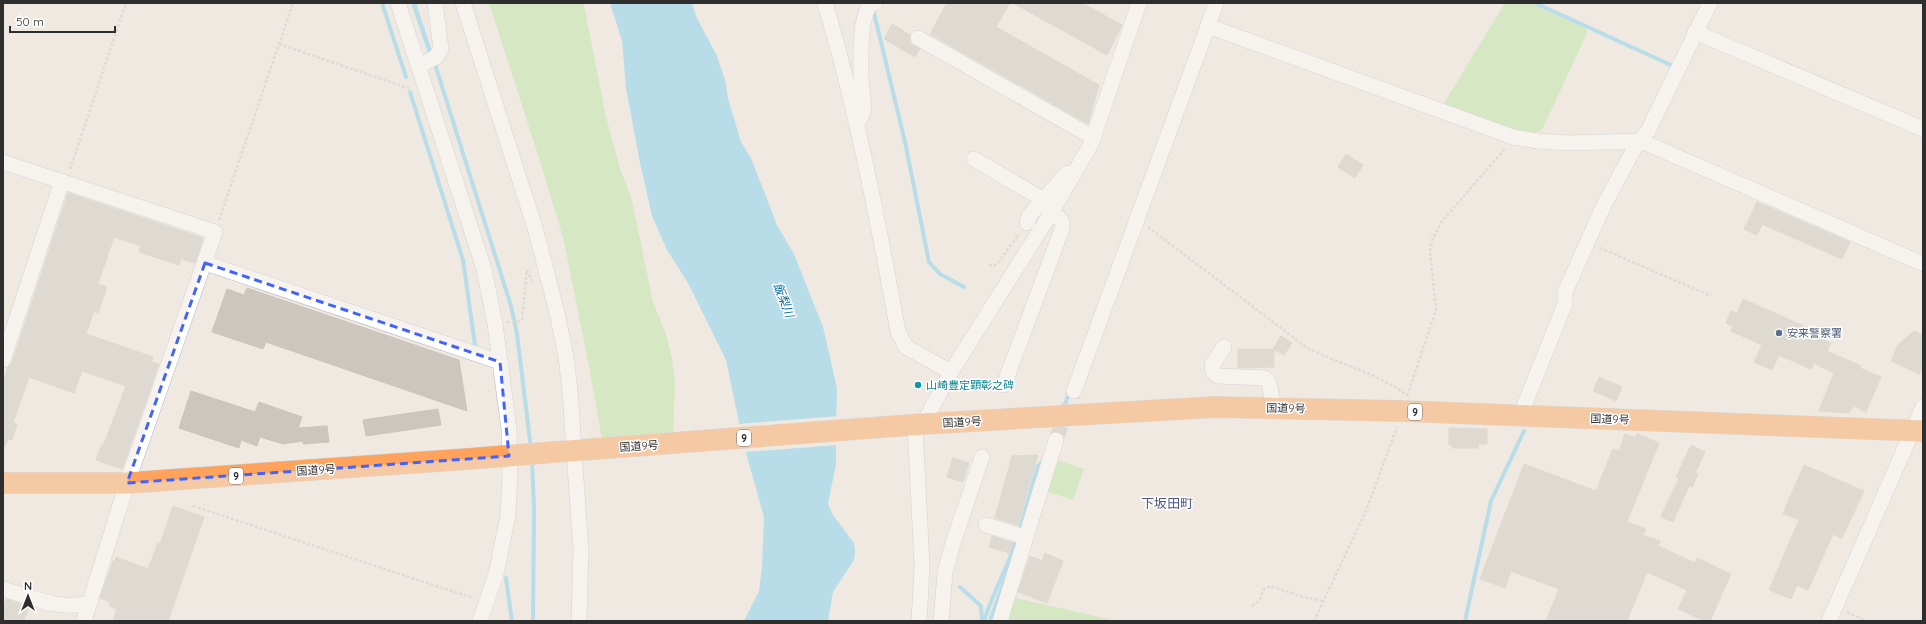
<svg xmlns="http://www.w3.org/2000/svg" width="1926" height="624" font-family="Quicksand,'Noto Sans JP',sans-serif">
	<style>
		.green { fill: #b6e59e }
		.water { fill: #75cff0 }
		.pier { fill: #efe9e1 }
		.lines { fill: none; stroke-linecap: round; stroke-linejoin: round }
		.stream { stroke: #75cff0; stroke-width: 4 }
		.building { fill: #cbc7bf; stroke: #cbc5ba }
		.minor-tunnel { stroke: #c8c4bd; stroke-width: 15; stroke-dasharray: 15 8; stroke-linecap: butt }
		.minor-casing { stroke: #b4b7c1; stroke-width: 16 }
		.highway-casing { stroke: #c9c9c9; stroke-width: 22 }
		.path { stroke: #c9c9c9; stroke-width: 2.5; stroke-dasharray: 3 2; stroke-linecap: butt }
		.minor { stroke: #fff; stroke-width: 15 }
		.highway { stroke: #ffa35c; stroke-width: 21 }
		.highway-bridge-casing { stroke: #c9c9c9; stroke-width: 22; stroke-linecap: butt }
		.highway-bridge { stroke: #ffa35c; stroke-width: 21 }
		.marked { fill: none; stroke: #4264fb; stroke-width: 3; stroke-dasharray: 8 5; stroke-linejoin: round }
		.service-dot { fill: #5c6f8a; stroke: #fff; stroke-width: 1.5 }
		.culture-dot { fill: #0f9aa8; stroke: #fff; stroke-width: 1.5 }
		.labels { text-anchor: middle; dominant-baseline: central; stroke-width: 3; stroke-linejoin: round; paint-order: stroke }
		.shield { fill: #fff; stroke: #6d6d6d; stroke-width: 1 }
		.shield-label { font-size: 10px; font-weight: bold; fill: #2e2e2e }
		.service-label { font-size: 11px; fill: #4e5e75; stroke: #fff; text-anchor: start }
		.culture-label { font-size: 11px; fill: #0d838f; stroke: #fff; text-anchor: start }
		.street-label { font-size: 11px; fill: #2e2e2e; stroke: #fff }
		.water-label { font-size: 12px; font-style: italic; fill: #0d6fa3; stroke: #fff }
		.quarter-label { font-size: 13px; fill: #4d5680; stroke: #fff }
	</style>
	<rect width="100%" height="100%" fill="#efe9e1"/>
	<g class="green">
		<path d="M489 3H583L584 5 606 117 621 172 631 196 653 302 666 334 672 359 675 384 673 440 603 445 589 366 564 241 540 161Z"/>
		<path d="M1505 3H1531L1587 29V33L1543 128C1541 130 1538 132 1535 133 1516 135 1465 113 1445 106L1444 103Z"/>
		<path d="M1054 459 1084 469 1073 500 1043 490Z"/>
		<path d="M1016 598 1117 621H1008L1014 599Z"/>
	</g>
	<g class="water">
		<path d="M411 3H416L433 54 429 56Z"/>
		<path d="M610 3H692L696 16 717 56 725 80 728 98 741 142 751 158 777 225 794 254 823 327 837 388 836 429 742 437 726 360 688 283 667 250 652 216 640 163 626 88 622 41Z"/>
		<path d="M836 433V464L828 504 833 515 854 543 855 552 854 560 833 592 828 621H744L759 591 762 567 764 517 742 439Z"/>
	</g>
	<path class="pier" d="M839 416 838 445 744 452 738 424Z"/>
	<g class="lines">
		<g class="stream">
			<path d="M382 3 406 77"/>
			<path d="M1535 3 1673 66"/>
			<path d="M874 13 905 142 929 262 940 274 964 287"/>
			<path d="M434 61 511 306 517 334 531 449"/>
			<path d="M410 92 463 260 475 345"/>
			<path d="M1063 409 1070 391"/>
			<path d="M1052 437 1058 423"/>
			<path d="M532 459 534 509 533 621"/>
			<path d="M1019 532 1038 466 1043 461"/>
			<path d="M506 578 512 621"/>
			<path d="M960 587 981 606 982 621"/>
			<path d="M984 621C993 592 1008 567 1017 538"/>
			<path d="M990 621 1010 565"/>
			<path d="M1465 621 1491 501 1524 431"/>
		</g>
	</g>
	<g class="building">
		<path d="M947 3H1010L996 27 1099 85 1088 124 930 34Z"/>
		<path d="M1013 3H1082L1122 25 1107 55Z"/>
		<path d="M892 24 910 35V43L920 49 915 57 884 39Z"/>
		<path d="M1346 154 1363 165 1355 178 1338 167Z"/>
		<path d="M68 193 203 238 195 263 181 259 179 265 139 252 141 246 114 237 98 284 107 287 98 313 94 311 86 334 153 357 151 362 159 364 122 469 96 460 102 444H104L126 386 82 371 74 393 29 377 13 423 17 424 12 440 8 439 5 447 3 446V382L8 367 12 363Z"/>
		<path d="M1757 202 1850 242 1842 259 1762 224 1757 235 1744 229Z"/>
		<path d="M247 288 459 360 467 411 266 342 263 349 212 332 227 289 244 295Z"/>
		<path d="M1743 299 1827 336 1825 341 1831 343 1827 351 1861 366 1860 368 1881 377 1866 412 1853 406 1849 413 1819 411 1834 373 1814 363 1811 369 1779 355 1772 370 1754 362 1762 345 1731 331 1733 326 1726 323 1731 311 1737 313Z"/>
		<path d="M1914 331 1923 335V366L1919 374 1891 361 1898 345Z"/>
		<path d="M1281 336 1292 343 1284 355 1273 349Z"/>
		<path d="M1238 349H1274V367L1238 368Z"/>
		<path d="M1599 377 1622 387 1616 401 1593 391Z"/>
		<path d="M191 391 255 412 259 402 302 417 298 428 327 426 329 442 303 444V441L283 444 260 437 257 446 241 440 239 448 179 428Z"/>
		<path d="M438 409 441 425 366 436 363 420Z"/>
		<path d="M1449 428 1487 429V444H1478V448H1452V445H1449Z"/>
		<path d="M1625 434 1636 438 1637 434 1659 443 1627 522 1646 529 1643 535 1660 541 1658 546 1695 563 1697 558 1731 574 1710 621H1704L1678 609 1687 590 1647 572 1627 621H1546L1559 589 1511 571 1505 588 1480 579 1524 464 1596 491 1613 449 1619 451Z"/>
		<path d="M1691 445 1705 452 1695 473 1698 474 1692 487 1689 486 1673 522 1661 517 1679 478 1676 477Z"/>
		<path d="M1038 455 1018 525 995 518 1012 456Z"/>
		<path d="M953 458 969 463 963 482 947 477Z"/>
		<path d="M1804 465 1864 491 1842 538 1833 534 1808 590 1797 585 1791 599 1769 590 1799 520 1783 513Z"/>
		<path d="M173 506 204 517 168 621H113L117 609 109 606 110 602 100 598 113 561H115L116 557 148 569 158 543 160 544Z"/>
		<path d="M992 536 1013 543 1009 553 989 547Z"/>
		<path d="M1045 553 1063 561 1047 603 1018 592 1030 556 1042 561Z"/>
		<path d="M6 599 29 606 24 621H3V609Z"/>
	</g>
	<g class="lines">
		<path class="minor-tunnel" d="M1056 440 1074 391"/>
		<g class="minor-casing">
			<g id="minor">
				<path d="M398 3 484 269 495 324 509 429 510 475 508 515 496 574 480 621"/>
				<path d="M463 3 536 231 558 317 566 357 570 391 579 523 581 548 579 621"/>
				<path d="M825 3C857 111 878 221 898 332L906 347 951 372"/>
				<path d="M1216 3 1208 26 1513 137 1538 141 1568 143 1641 141 1923 264"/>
				<path d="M1695 32 1923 129"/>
				<path d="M918 38 1094 138"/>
				<path d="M418 66 436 57 441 49 435 3"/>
				<path d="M859 120C868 110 861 91 861 78 861 55 859 27 869 5L875 3"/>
				<path d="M974 159 1044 200"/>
				<path d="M3 162 215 232 127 483 84 621"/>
				<path d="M1027 223 1030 215 1067 173"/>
				<path d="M205 263 500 362"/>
				<path d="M1224 347 1212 365 1213 372 1218 376 1265 378 1269 383 1274 407"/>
				<path d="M3 360 62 181"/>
				<path d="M1004 385 1062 229C1064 219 1058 217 1051 213"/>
				<path d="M1074 391 1208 26"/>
				<path d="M1520 416 1565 304V292L1603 207 1634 149 1648 131 1710 3"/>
				<path d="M923 424 951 372 1051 213 1091 144 1139 3"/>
				<path d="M915 425 922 566 919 621"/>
				<path d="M986 525 1025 537"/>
				<path d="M3 589C31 597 61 611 90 603"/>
				<path d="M941 621 945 573 952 546 982 457"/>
				<path d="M1000 621 1056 440"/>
				<path d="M1829 621 1923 407"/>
			</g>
		</g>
		<g class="highway-casing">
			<g id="highway">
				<path d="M555 452 923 424 1214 407 1402 411 1923 431"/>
				<path d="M3 483H127L468 459"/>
			</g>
		</g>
		<g class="path">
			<path d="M279 44 411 89"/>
			<path d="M70 169 126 3"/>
			<path d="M219 220 293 3"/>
			<path d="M1148 227 1306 347C1338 364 1375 372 1405 394"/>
			<path d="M1600 248 1711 296"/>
			<path d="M989 265 993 266 998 263 1019 234"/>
			<path d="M507 322 519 321 522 319 527 270 532 281"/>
			<path d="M1407 396 1436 310 1430 250 1432 240 1442 221 1505 149"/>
			<path d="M193 506 473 598"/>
			<path d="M1252 606 1259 601 1264 589 1271 586 1300 596 1323 601"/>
			<path d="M1847 612 1866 621"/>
			<path d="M1314 621 1366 511 1397 427"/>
		</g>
		<use href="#minor" class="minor"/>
		<use href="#highway" class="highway"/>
		<g class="highway-bridge-casing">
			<path id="highway-bridge" d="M468 459 555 452"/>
		</g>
		<use href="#highway-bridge" class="highway-bridge"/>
	</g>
	<path d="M0 0H1926V624H0ZM205 263 500 362 509 456 127 483Z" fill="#efe9e1" fill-opacity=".55" fill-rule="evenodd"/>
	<path class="marked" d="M205 263 500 362 509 456 127 483Z"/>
	<circle class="service-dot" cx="1779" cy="333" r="4"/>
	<circle class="culture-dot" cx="918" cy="385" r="4"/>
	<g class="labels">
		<g class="shield">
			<rect x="1408" y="404" width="14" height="16" rx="3"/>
			<rect x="737" y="430" width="14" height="16" rx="3"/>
			<rect x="229" y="468" width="14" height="16" rx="3"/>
		</g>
		<g class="shield-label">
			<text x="1415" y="412">9</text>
			<text x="744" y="438">9</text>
			<text x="236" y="476">9</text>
		</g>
		<g class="service-label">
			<text x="1787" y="333">安来警察署</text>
		</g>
		<g class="culture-label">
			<text x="926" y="385">山崎豊定顕彰之碑</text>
		</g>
		<g class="street-label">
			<text transform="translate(1286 408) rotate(1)">国道9号</text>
			<text transform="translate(1610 419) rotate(2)">国道9号</text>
			<text transform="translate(962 422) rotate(-3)">国道9号</text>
			<text transform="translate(639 446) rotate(-4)">国道9号</text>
			<text transform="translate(316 470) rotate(-4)">国道9号</text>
		</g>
		<g class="water-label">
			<text transform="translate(784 300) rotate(69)">飯梨川</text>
		</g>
		<g class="quarter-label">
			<text x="1167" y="503">下坂田町</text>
		</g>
	</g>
	<rect width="1926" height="624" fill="none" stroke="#2e2e2e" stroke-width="8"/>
	<g transform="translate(28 596)" stroke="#ffffff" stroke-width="3" paint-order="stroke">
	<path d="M0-3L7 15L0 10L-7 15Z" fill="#2e2e2e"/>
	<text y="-6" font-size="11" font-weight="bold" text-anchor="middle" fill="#2e2e2e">N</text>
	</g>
	<path d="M10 26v6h105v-6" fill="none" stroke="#2e2e2e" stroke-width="2"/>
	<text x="16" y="26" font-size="12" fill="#2e2e2e" stroke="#ffffff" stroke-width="3" paint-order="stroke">50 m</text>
</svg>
